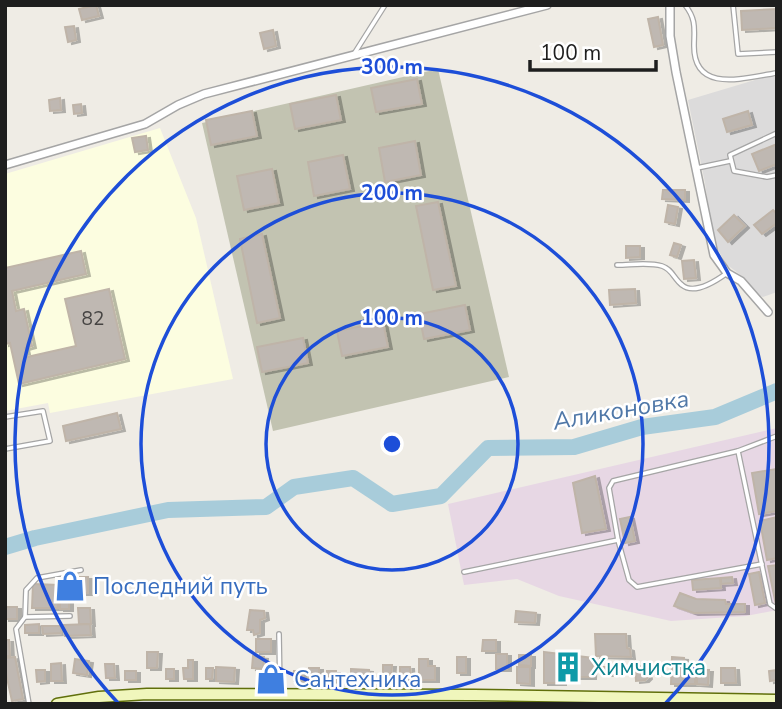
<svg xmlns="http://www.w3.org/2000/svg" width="782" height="709" font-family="'Nunito Sans',sans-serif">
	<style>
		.residential { fill: #dcdbdb }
		.industrial { fill: #e7d7e4 }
		.education { fill: #fcfde0 }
		.construction { fill: #c2c3b1 }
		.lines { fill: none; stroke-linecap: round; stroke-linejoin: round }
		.river { stroke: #a8ccda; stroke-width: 16 }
		.building { fill: #bfb8b2; stroke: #bfb4a8; stroke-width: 2; filter: url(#shadow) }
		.service-casing { stroke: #a5a5a5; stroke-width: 6 }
		.minor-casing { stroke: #a5a5a5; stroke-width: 10 }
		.secondary-casing { stroke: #606f0b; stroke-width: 13 }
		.service { stroke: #fff; stroke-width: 3.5 }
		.minor { stroke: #fff; stroke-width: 7 }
		.secondary { stroke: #f0f6bc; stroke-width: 10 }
		.ring { fill: none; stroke: #1d4ed8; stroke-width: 3.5 }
		.labels { text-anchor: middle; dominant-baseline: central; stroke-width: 5; stroke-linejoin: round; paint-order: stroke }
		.number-label { font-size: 19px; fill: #464443 }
		.shop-label { font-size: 23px; fill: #366cbe; stroke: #fff; text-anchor: start }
		.culture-label { font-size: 23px; fill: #0d838f; stroke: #fff; text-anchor: start }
		.water-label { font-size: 24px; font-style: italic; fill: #5078a8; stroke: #fff }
		.centre { fill: #1d4ed8; stroke: #fff; stroke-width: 3.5 }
		.ring-label { font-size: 21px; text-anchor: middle; font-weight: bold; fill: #1d4ed8; stroke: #fff; stroke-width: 5; stroke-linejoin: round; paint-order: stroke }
	</style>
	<defs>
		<filter id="shadow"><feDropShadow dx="4" dy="2" stdDeviation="0" flood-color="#0004"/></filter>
	</defs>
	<rect width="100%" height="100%" fill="#efece5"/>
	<g class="residential">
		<path d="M768 76 777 77V187L775 188 777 191V292L763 297 758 295 742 276 726 264 713 241 705 183 688 100Z"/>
		<path d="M172 698 611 702 623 704H94L106 700Z"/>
	</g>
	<path class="industrial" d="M777 428V610L746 616 671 621 559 596 517 579 464 585 448 504Z"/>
	<path class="education" d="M160 128 196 218 233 379 50 413 48 403 5 411V174Z"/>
	<path class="construction" d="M438 69 509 377 273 431 202 123Z"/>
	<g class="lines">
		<path class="river" d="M5 547 35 538 168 510 266 507 294 487 353 478 392 504 441 496 488 448 574 447 642 427 715 417 777 391"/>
	</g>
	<g class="building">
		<path d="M96 5 99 16 82 20 79 9Z"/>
		<path d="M777 9V28L742 30 741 11Z"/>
		<path d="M658 17 663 45 654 47 648 19Z"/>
		<path d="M74 26 76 40 68 42 65 27Z"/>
		<path d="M273 30 276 46 264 49 260 33Z"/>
		<path d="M417 79 422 104 376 112 371 88Z"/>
		<path d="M336 95 341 120 295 129 290 104Z"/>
		<path d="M60 98 61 110 50 111 49 100Z"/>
		<path d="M81 104 82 113 74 114 73 105Z"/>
		<path d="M252 111 257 136 211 145 206 120Z"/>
		<path d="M748 111 752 125 727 132 723 119Z"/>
		<path d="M146 136 148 150 135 152 132 138Z"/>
		<path d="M415 141 421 175 385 182 379 148Z"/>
		<path d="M777 144V164L759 171 752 154Z"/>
		<path d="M343 155 350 189 314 196 308 162Z"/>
		<path d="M272 169 279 203 244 210 237 176Z"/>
		<path d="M663 190H685V200L662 199Z"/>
		<path d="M438 202 456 286 433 290 416 206Z"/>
		<path d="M668 205 678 207 675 224 665 222Z"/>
		<path d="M773 210 777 214V223L762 234 754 225Z"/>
		<path d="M734 215 745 226 728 242 718 230Z"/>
		<path d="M262 234 280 318 257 323 240 239Z"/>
		<path d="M674 243 681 245 677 257 670 255Z"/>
		<path d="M626 246H640V257L626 258Z"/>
		<path d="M81 251 86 274 12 291 16 311 24 309 32 346 25 348 27 357 76 346 65 299 109 289 125 359 19 384 10 343 5 344V268Z"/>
		<path d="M694 260 696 278 684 279 682 261Z"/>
		<path d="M635 289 636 303 610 305 609 290Z"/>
		<path d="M465 305 470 330 424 339 419 314Z"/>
		<path d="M383 322 388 347 342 356 337 331Z"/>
		<path d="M303 338 308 363 262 372 257 347Z"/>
		<path d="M117 413 121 429 66 441 63 426Z"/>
		<path d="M777 469V511L759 514 752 473Z"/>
		<path d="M595 476 606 529 582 533 573 483Z"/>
		<path d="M630 517 635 541 625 543 620 519Z"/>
		<path d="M777 517V558L767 560 760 521Z"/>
		<path d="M777 565V605H776L768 566Z"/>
		<path d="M759 572 765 603 755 605 749 574Z"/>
		<path d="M60 577H88V593H69V609H60Z"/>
		<path d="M732 577 733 583 721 584V578Z"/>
		<path d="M720 578 721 588 693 590 692 580Z"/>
		<path d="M33 584 59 585 58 608H32Z"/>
		<path d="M680 593 696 599 725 600 726 604H745V612L694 613 674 606Z"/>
		<rect x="5" y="607" width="12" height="12"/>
		<path d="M78 608H90L91 624H79Z"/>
		<path d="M250 610 264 611 265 618 260 620V633L254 635 253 630H247Z"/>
		<path d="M516 611 536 613 535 623 515 622Z"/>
		<path d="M39 624V633H25V625Z"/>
		<path d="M90 624 91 635 65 636 64 625Z"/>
		<path d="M42 626H61V633L43 634Z"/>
		<path d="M595 634H626L627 648 630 649 631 657 596 656Z"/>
		<rect x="256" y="639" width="15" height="13"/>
		<path d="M5 640H9L10 656H5Z"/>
		<path d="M483 640H496V651H482Z"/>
		<path d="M147 652H158L157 668H147Z"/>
		<path d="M544 652 593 658 592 677H562V683H544Z"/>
		<rect x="496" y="654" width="11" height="15"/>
		<path d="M519 655H531V666L519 665Z"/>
		<path d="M253 656 264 657 263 669 252 668Z"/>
		<path d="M15 657 23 699 12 701 5 669V658Z"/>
		<rect x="457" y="657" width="9" height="16"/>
		<path d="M672 657 684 658 683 684H671Z"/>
		<path d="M75 659 89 661 87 675 73 673Z"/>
		<path d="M419 659H428V666H435V680H419Z"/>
		<path d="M188 660H193V679H184L183 668H188Z"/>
		<path d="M61 663 62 681H51V664Z"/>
		<path d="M105 664H114L115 678H106Z"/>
		<path d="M686 664H696L695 684H685Z"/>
		<path d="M383 665H392L391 678H383Z"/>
		<path d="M644 666 648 677 645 680 636 681 635 667Z"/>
		<path d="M216 667 235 668 234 682 216 681Z"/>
		<path d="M400 667H410L411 678H400Z"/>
		<path d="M517 667H530V684L517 683Z"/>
		<rect x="602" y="667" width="10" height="7"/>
		<path d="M206 668H213L212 679H206Z"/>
		<path d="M309 668H319V683L308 682Z"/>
		<path d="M721 668H735L736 683H721Z"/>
		<rect x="166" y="669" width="8" height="10"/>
		<path d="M351 669 369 670V675H351Z"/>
		<path d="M36 670H45V681L37 682Z"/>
		<path d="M697 670H709L708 685 697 684Z"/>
		<path d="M777 670V680L770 681 769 671Z"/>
		<rect x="125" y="671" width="11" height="9"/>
		<rect x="294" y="671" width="9" height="10"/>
		<path d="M327 671H336V681L327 680Z"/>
	</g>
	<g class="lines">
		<g class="service-casing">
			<g id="service">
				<path d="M685 5C697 20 694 30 694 46 694 95 747 77 777 73"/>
				<path d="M733 5 738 54 777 52"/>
				<path d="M354 54 385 5"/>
				<path d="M777 133 730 155 734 171 767 177 777 175"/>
				<path d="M697 168 730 161"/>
				<path d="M617 265C631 265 649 262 662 266 672 269 674 279 682 285 694 295 716 281 727 273"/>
				<path d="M5 417 43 411 50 441 5 449"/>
				<path d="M738 451 770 604 777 609"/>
				<path d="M762 564 637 587 629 580 618 540 609 488 613 481 617 480 738 451 777 436"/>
				<path d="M464 572 618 540"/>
				<path d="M25 617 70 616"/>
				<path d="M279 634 280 691"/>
				<path d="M29 704 16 629 25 617 26 590 37 578 81 570"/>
			</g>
		</g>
		<g class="minor-casing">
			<g id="minor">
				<path d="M670 5V36L676 72 714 255 727 273 741 281 768 312"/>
				<path d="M5 165 145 124 178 105 204 94 547 5"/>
			</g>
		</g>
		<g class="secondary-casing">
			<path id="secondary" d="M57 704 99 697 147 694 474 695 777 700"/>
		</g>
		<use href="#service" class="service"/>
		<use href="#minor" class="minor"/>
		<use href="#secondary" class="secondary"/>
	</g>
	<g class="ring">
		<circle cx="392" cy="444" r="126"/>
		<circle cx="392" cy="444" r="251"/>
		<path d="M119 704A377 377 0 1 1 665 704"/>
	</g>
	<defs>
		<g id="shop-bare" transform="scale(2.415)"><path d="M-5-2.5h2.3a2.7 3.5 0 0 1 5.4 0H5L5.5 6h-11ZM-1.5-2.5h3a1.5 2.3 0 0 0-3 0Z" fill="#3f7fe0" stroke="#fff" stroke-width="2.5" paint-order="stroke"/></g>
		<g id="building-bare" transform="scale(2.415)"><path d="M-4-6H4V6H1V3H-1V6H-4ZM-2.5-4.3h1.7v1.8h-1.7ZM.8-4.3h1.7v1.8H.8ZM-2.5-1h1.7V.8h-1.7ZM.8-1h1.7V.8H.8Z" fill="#0f9aa8" stroke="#fff" stroke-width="2.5" paint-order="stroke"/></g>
	</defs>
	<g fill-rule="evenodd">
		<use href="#shop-bare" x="70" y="586"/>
		<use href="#building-bare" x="568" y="667"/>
		<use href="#shop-bare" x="271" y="679"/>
	</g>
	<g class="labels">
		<g class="number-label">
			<text x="93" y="319">82</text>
		</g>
		<g class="shop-label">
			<text x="93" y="586">Последний путь</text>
			<text x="294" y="679">Сантехника</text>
		</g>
		<g class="culture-label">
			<text x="591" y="667">Химчистка</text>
		</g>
		<g class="water-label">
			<text transform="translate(621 410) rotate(-10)">Аликоновка</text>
		</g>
	</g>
	<circle cx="392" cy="444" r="10" class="centre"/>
	<g class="ring-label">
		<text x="392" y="74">300 m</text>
		<text x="392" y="200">200 m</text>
		<text x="392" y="325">100 m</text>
	</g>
	<rect width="782" height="709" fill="none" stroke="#1e1e1e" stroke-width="14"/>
	<path d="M530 60v10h126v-10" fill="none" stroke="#1e1e1e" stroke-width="3.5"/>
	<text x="540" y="60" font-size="21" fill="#1e1e1e" stroke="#ffffff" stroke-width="5" paint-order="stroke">100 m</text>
</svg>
